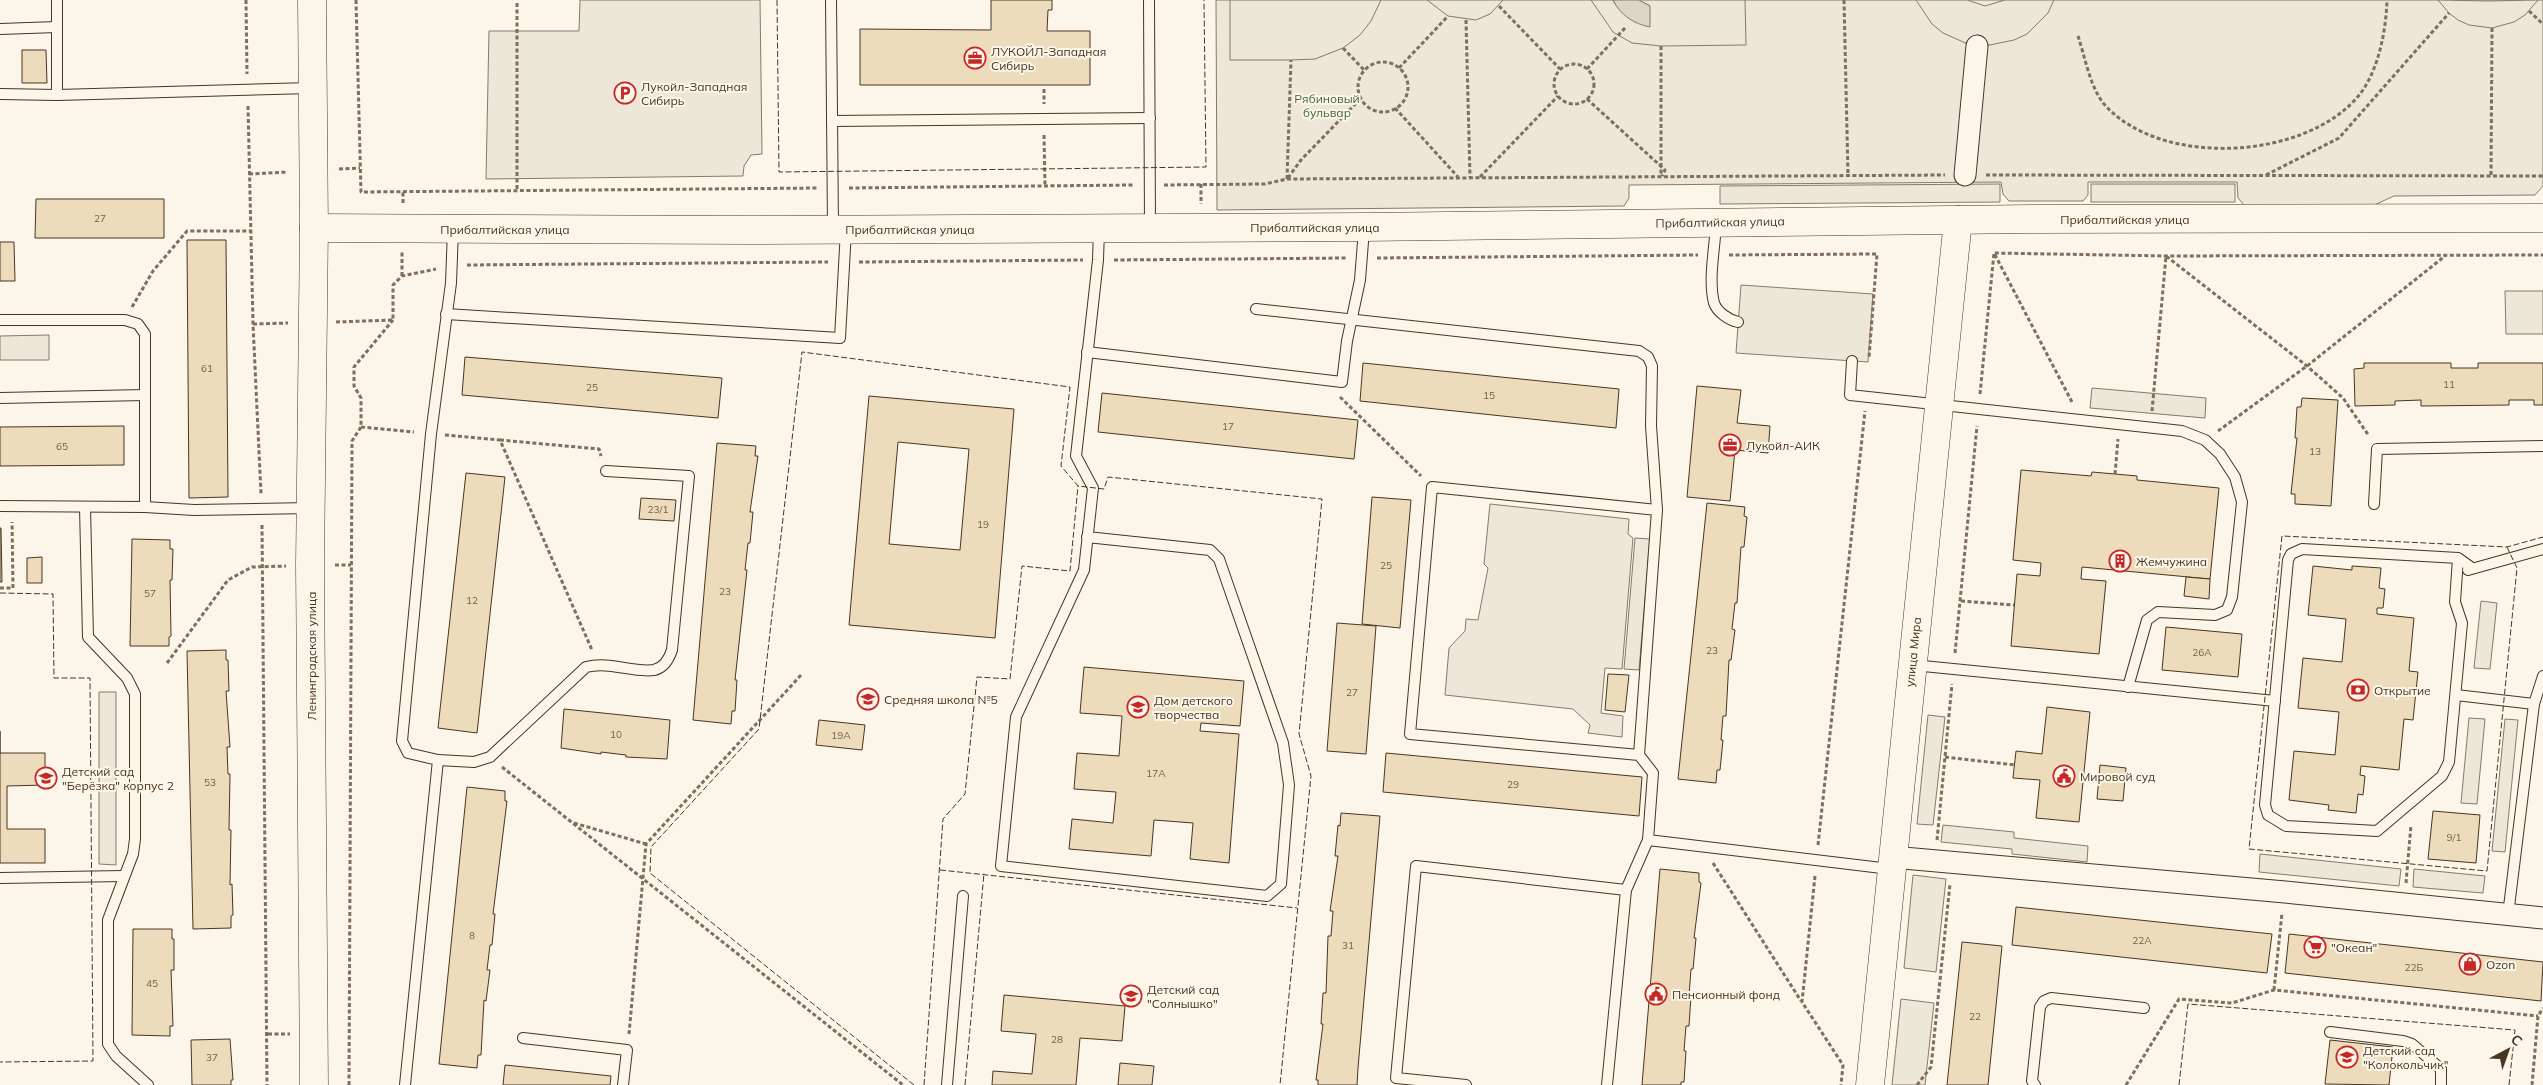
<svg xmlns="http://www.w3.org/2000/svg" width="2543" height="1085" font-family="Mulish,sans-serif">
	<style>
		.green { fill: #ede6d9; stroke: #887966 }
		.parking { fill: #ede7d9; stroke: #887966 }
		.water { fill: #dcd4c6; stroke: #887966 }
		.building { fill: #ecdcbc; stroke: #4a3520; fill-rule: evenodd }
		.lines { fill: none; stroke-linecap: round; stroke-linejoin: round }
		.lane-casing { stroke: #4a3520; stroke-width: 12 }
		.street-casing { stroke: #4a3520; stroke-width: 23 }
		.secondary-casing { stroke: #4a3520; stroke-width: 29 }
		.path { stroke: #7f6f5c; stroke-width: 3; stroke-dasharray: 4 2.5; stroke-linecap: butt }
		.lane { stroke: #fbf6e9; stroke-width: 10 }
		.street { stroke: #fbf6e9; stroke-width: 21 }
		.secondary { stroke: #fbf6e9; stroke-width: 28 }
		.fence { stroke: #4a3520; stroke-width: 1; stroke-dasharray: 6 2.5; stroke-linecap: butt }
		.labels { text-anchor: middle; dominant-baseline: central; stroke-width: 4; stroke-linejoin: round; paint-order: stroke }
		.number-label { font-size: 10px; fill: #725f47 }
		.poi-label { font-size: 12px; fill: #4a3520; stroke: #fbf6e9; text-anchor: start }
		.park-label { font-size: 12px; fill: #436837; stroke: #fbf6e9 }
		.street-label { font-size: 12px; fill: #4a3520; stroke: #fbf6e9 }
	</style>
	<rect width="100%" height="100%" fill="#fbf6e9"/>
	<g class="green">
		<path d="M1216 0H2543V186L2535 195 2394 196 2372 206 2244 205 2238 198 2237 182H2088V195L2083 201H2009L2003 194 2001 182 1629 185V198L1624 206 1217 210Z"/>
		<path d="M49 335V360H0V336Z"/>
		<path d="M1490 504 1629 519 1628 534 1633 538 1622 669 1605 668 1601 713 1623 716 1622 737 1588 733 1590 725 1573 709 1445 695 1449 648 1465 631 1466 619 1478 620 1488 568 1484 564Z"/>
	</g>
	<g class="parking">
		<path d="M580 0H760L762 154 751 155 744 166 743 176 486 179 489 31H579Z"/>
		<path d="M1230 0H1381L1371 21 1360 35 1343 48 1315 59 1291 60H1230Z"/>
		<path d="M1427 0H1503L1490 14 1476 20 1448 16Z"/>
		<path d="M1591 0H1613L1615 4 1650 6 1639 0H1745L1746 45 1661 46 1632 43 1613 32Z"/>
		<path d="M1916 0H1967L1985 6 2005 0H2054L2048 13 2027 34 2014 40 1985 46 1970 45 1943 33 1932 24Z"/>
		<path d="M2438 0 2488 1 2538 0 2525 15 2514 22 2492 28 2469 25 2458 20 2449 13Z"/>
		<path d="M2000 184V202L1720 204V186Z"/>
		<rect x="2091" y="184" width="144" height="18"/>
		<path d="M1741 285 1873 294 1868 362 1736 353Z"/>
		<path d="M2505 291H2543V334H2506Z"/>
		<path d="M2092 388 2206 398 2205 418 2090 408Z"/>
		<path d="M1635 538 1650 539 1639 670 1624 669Z"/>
		<path d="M2481 601 2497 603 2490 669 2474 668Z"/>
		<path d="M99 692H116V865L99 864Z"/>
		<path d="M1928 715 1945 717 1933 825 1917 824Z"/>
		<path d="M2469 718 2485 719 2477 804 2461 803Z"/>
		<path d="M2505 719 2518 720 2505 852 2492 851Z"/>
		<path d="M1943 825 2014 832V838L2088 846 2087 862 2012 854V849L1941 842Z"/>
		<path d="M2260 854 2401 869 2399 886 2259 872Z"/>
		<path d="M2414 869 2485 876 2483 893 2413 887Z"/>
		<path d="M1913 875 1946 879 1936 972 1904 968Z"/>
		<path d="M1901 999 1934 1003 1925 1085H1892Z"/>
	</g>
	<path class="water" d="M1613 0H1639L1650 6V27C1634 24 1620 15 1613 0Z"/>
	<g class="building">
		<path d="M991 0H1052V10H1048L1047 31H1090V85H860V29L991 30Z"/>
		<path d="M22 50H46L47 83H22Z"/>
		<path d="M36 199H164V238H35Z"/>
		<path d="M187 240H226L228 497 189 498Z"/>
		<path d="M0 242H14L15 281H0Z"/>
		<path d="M465 357 722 378 718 418 462 395Z"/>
		<path d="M1363 363 1619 389 1616 428 1360 401Z"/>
		<path d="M2364 363H2451V368H2478V363H2543V405H2534V400H2509V405L2421 406V400L2395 401V405L2355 406 2354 369 2364 368Z"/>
		<path d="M1697 386 1741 390 1737 423 1770 426 1768 453 1735 450 1730 501 1687 497Z"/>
		<path d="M1102 393 1358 420 1354 459 1098 432Z"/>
		<path d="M869 396 1014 409 995 638 849 625ZM898 442 969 449 960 550 889 544Z"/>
		<path d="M2302 398 2338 400 2331 506 2295 504V494H2291L2297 438H2295L2297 407H2301Z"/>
		<path d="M124 426V465L0 466V427Z"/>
		<path d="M717 443 756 446 755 456H758L750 512H753L750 543H748L745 570H747L735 680H737L735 711H732L731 724 693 720Z"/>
		<path d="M2021 470 2091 476 2092 472 2115 474 2137 476V480L2219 488 2210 579 2082 567 2081 579 2106 581 2099 654 2011 646 2017 574 2040 576 2041 563 2013 560Z"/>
		<path d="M466 473 505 477 477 733 438 728Z"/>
		<path d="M1372 497 1411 500 1400 628 1362 624Z"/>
		<path d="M641 498 676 500 674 521 639 519Z"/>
		<path d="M1707 503 1745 507 1744 516 1747 517 1744 547H1741L1737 603H1735L1732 629 1735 630 1731 660H1729L1726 716H1723L1721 740H1723L1720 770H1717L1716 783 1678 779Z"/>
		<path d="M0 528H1L2 582H0Z"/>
		<path d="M132 539 170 540V549H173L172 580H170L171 636 169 637V646H130Z"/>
		<path d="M42 557V583H27V558Z"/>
		<path d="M2313 566 2352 570V566L2381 568 2379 588 2385 589 2383 608H2377V614L2414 618 2409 671 2418 672 2413 720 2404 719 2399 770 2361 766 2360 775 2365 776 2363 795 2358 794 2356 813 2328 810 2329 805 2289 800 2294 751 2335 755 2339 712 2298 708 2303 658 2342 662 2346 619 2308 615Z"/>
		<path d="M2186 577 2210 579 2209 599 2184 596Z"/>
		<path d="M1337 623 1376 626 1366 754 1327 751Z"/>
		<path d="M2166 627 2242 634 2238 677 2162 670Z"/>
		<path d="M226 650V660H228L229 691H226L230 747H227L228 774H230L229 830H231L230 885 232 884 233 915 231 916V928L193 929 187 651Z"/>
		<path d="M1084 667 1244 681 1240 726 1201 723 1200 731 1239 734 1229 863 1190 859 1193 823 1154 820 1151 856 1069 849 1072 819 1113 823 1116 792 1074 789 1077 753 1119 756 1122 716 1080 713Z"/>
		<path d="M1608 674 1629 675 1625 712 1605 710Z"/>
		<path d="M2047 707 2090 712 2079 822 2036 818 2040 780 2013 778 2016 751 2042 754Z"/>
		<path d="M564 709 670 720 667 759 626 757V755L601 752V754L561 748Z"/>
		<path d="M819 720 865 725 862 750 816 745Z"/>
		<path d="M0 731V753H45V785L7 786V829H45V863H0Z"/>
		<path d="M1386 753 1642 777 1639 816 1383 792Z"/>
		<path d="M2100 765 2126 768 2123 801 2097 799Z"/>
		<path d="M467 787 505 791V801H507L493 914H495L492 945H490L487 970H490L486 1001 484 1000 481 1055H478L477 1068 439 1064Z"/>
		<path d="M2433 811 2480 815 2476 863 2428 859Z"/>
		<path d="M1341 813 1380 816 1358 1068 1357 1085H1318V1080H1316L1323 1024H1321L1323 993H1326L1328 936H1331L1333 911H1330L1338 856H1335L1338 825 1340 826Z"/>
		<path d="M1660 869 1699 873V882L1701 883 1694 938H1696L1693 969H1691L1689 996H1691L1689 1026H1686L1684 1051H1686L1684 1082H1681V1085H1642Z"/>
		<path d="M2016 907 2272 934 2267 973 2012 945Z"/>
		<path d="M133 929H172V939H174V970H171L173 1026H170V1036L132 1035Z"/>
		<path d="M2289 934 2543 962 2541 1001 2285 973Z"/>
		<path d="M1962 942 2002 946 1988 1085H1947Z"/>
		<path d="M1004 995 1125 1006 1122 1041 1080 1038 1076 1085H992L993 1071 1032 1074 1036 1034 1001 1031Z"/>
		<path d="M230 1039 233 1080H231V1085H192L191 1040Z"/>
		<path d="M2330 1040 2393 1047 2389 1085 2325 1084Z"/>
		<path d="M1120 1063 1154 1066 1152 1085H1118Z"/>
		<path d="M505 1065 611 1076 610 1085H503Z"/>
	</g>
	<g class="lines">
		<g class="lane-casing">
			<g id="lane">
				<path d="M831 0 833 228"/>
				<path d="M1149 0 1150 227"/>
				<path d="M0 29 57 27"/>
				<path d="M0 94 57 95V0"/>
				<path d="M57 95 311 88"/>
				<path d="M832 121 1150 118"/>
				<path d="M1716 223C1715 248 1708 279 1714 303 1717 312 1729 320 1738 322"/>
				<path d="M1256 309 1639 351 1648 357 1652 366 1651 426 1657 510"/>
				<path d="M446 314 840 338 846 230"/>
				<path d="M0 320H125L138 324 145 334V507"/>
				<path d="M1087 352 1342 382 1347 341 1360 280 1364 229"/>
				<path d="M1852 361 1850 395 2182 431 2205 440 2220 454 2235 477 2242 502 2232 597 2227 610 2215 615 2158 612 2147 620 2128 687"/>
				<path d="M0 398 145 395"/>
				<path d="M2374 504 2377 449 2543 446"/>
				<path d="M0 506 145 507 194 510 310 508"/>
				<path d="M85 507 88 637 127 678 135 694V839L133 854 108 920V1044L116 1056 148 1085"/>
				<path d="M1087 537 1210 550 1219 559 1283 743 1289 785 1281 884 1267 896 1001 866 1016 717 1084 570 1093 488 1076 456 1098 260 1099 230"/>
				<path d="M2458 558 2455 602 2462 623 2449 762 2442 776 2377 831 2286 826 2268 815 2265 805 2288 560 2291 554 2302 549 2458 558 2472 568"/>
				<path d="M2468 570 2543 549"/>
				<path d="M1913 665 2275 701"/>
				<path d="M2456 695 2534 704"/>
				<path d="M1639 755 1410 734 1432 487 1657 510 1639 755 1653 773 1648 840"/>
				<path d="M438 760 474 762 490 757 586 667C610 661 632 673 654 670 664 668 669 659 672 650L689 476 606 471"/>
				<path d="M0 878 124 876"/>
				<path d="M2508 915 2534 704 2543 676"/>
				<path d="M2330 1032 2403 1041 2412 1044 2441 1069V1085"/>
				<path d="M523 1038 627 1050 623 1085"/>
				<path d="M405 1085 438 760 408 753 402 741 431 434 451 283 453 230"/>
				<path d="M947 1085 963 896"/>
				<path d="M1466 1085 1396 1078 1416 866 1626 890"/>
				<path d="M1607 1085 1626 890 1648 840 1890 869"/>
				<path d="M2035 1085 2032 1081 2040 1007 2044 1001 2051 998 2144 1008"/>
			</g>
		</g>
		<g class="street-casing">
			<g id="street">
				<path d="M1965 175 1977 46"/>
				<path d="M1892 857 2285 892 2543 918"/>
			</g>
		</g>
		<g class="secondary-casing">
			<g id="secondary">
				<path d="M312 0 314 228 310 565 314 1085"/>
				<path d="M314 228 746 230 1364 227 2032 219 2543 218"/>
				<path d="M1870 1085 1958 220"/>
			</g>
		</g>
		<g class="path">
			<path d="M246 0 247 74"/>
			<path d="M356 0 361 192 818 188"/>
			<path d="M1844 0 1848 175"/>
			<path d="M517 3V189"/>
			<path d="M1499 6 1560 69"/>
			<path d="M2529 11 2543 24"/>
			<path d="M1466 20 1470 177"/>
			<path d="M2078 36C2085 57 2090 87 2104 104 2161 169 2308 160 2360 94 2379 69 2386 30 2387 0"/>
			<path d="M1661 46V176"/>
			<path d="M1343 48 1364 70"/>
			<circle cx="1383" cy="87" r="25"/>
			<circle cx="1574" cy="84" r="20"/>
			<path d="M1399 68 1448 16"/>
			<path d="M1587 69 1625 28"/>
			<path d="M1044 89V104"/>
			<path d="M1587 99 1665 170 1662 176"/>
			<path d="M248 106 253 324 261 494"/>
			<path d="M1395 108 1458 177"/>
			<path d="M1044 135 1045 186"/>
			<path d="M339 169 360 168"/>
			<path d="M249 174 288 172"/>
			<path d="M1986 175 2543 176"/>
			<path d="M2266 175 2339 138 2449 13"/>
			<path d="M2491 175 2492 28"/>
			<path d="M1480 177 1558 96"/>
			<path d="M1288 178 1301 160 1361 98"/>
			<path d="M1287 179 1291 60"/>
			<path d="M1201 184V204"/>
			<path d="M1164 185 1265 184 1287 179 1945 175"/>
			<path d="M849 188 1133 185"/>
			<path d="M403 203V191"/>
			<path d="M1729 255 1877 254 1869 358"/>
			<path d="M1377 258 1698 255"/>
			<path d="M1114 260 1346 258"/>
			<path d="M859 262 1083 260"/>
			<path d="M467 265 828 262"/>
			<path d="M402 276V252"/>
			<path d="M132 307 153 271 187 231H250"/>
			<path d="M336 322 393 320V285L402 276 436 269"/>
			<path d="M253 324 288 323"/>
			<path d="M1980 394 1994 253"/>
			<path d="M1340 397 1421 476"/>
			<path d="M2072 402 1994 253 2166 256 2543 255"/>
			<path d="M2152 411 2166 256 2307 366 2343 398 2369 436"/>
			<path d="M361 427 414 432"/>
			<path d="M2218 431 2307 366 2445 256"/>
			<path d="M445 435 500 440 592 650"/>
			<path d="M500 440 599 449 601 456"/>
			<path d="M2115 474 2118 439"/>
			<path d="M262 525 267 1085"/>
			<path d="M335 565H351"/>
			<path d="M0 588H13L12 522"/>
			<path d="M1961 601 2014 605"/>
			<path d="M1955 653 1977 426"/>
			<path d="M167 663 228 580 252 567 286 566"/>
			<path d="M1945 757 2015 765"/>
			<path d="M502 767 903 1085"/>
			<path d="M574 823 646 844"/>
			<path d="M1937 840 1952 684"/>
			<path d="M1818 845 1865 411"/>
			<path d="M1713 863 1801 1001"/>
			<path d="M1815 876 1802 1002 1843 1065 1841 1085"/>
			<path d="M2406 883 2411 825"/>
			<path d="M2274 990 2282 913"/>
			<path d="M268 1034H290"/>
			<path d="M629 1034 646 844 802 674"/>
			<path d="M349 1085 352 441 361 427V398L354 386V367L393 320"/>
			<path d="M1917 1085 1931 1067 1950 884"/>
			<path d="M2126 1085 2179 999 2232 1003 2274 990 2538 1016"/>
			<path d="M2532 1085 2538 1016 2543 1008"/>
		</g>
		<use href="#lane" class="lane"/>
		<use href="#street" class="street"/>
		<use href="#secondary" class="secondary"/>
		<g class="fence">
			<path d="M777 0 779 172 1206 167 1204 0"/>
			<path d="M2507 547 2517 568 2487 871 2249 849 2282 536 2507 547 2543 537"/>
			<path d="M0 593 53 594 54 678H90L93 1061 0 1062"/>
			<path d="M940 870 1297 908"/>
			<path d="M914 1085 650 873 651 847 759 729 802 352 1070 387 1061 466 1078 486 1104 489 1108 477 1322 499 1299 734 1311 776 1280 1085"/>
			<path d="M924 1085 943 819 965 794 977 677 1010 679 1022 566 1070 571 1078 486"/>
			<path d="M965 1085 984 873"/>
			<path d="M2179 1085 2188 1004 2515 1030 2509 1085"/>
		</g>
	</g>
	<defs>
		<g id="office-ring" transform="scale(1.125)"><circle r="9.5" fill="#fbf6e9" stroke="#c62828" stroke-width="1.5"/><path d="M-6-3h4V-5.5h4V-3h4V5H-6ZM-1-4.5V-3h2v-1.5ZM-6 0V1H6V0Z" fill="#c62828"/></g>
		<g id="parking-ring" transform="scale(1.125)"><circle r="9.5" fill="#fbf6e9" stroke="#c62828" stroke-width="1.5"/><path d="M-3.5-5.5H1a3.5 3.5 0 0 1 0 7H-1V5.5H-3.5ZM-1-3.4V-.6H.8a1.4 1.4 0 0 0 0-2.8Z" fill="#c62828"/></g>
		<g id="building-ring" transform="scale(1.125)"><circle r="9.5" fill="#fbf6e9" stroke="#c62828" stroke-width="1.5"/><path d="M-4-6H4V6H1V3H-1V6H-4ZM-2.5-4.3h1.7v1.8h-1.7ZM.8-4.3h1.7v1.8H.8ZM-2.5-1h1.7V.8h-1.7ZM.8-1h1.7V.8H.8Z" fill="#c62828"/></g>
		<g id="bank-ring" transform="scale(1.125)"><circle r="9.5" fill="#fbf6e9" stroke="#c62828" stroke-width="1.5"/><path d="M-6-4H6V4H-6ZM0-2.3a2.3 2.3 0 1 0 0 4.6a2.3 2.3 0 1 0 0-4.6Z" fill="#c62828"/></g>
		<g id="school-ring" transform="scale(1.125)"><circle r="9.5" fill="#fbf6e9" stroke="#c62828" stroke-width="1.5"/><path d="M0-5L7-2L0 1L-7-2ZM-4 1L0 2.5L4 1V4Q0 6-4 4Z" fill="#c62828"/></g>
		<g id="civic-ring" transform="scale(1.125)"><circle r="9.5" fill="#fbf6e9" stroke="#c62828" stroke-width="1.5"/><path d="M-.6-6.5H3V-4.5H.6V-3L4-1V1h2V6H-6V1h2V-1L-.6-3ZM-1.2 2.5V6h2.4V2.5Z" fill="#c62828"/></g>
		<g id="supermarket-ring" transform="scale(1.125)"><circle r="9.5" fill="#fbf6e9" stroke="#c62828" stroke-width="1.5"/><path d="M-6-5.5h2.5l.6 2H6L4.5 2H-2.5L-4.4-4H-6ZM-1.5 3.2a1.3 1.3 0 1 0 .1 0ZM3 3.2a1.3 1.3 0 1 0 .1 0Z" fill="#c62828"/></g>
		<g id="shop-ring" transform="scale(1.125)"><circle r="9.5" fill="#fbf6e9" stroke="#c62828" stroke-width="1.5"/><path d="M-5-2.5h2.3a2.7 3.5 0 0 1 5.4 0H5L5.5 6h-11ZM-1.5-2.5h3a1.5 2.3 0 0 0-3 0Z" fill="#c62828"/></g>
	</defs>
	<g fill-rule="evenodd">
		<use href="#office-ring" x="975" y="58"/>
		<use href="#parking-ring" x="625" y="93"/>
		<use href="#office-ring" x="1730" y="445"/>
		<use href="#building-ring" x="2120" y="561"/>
		<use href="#bank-ring" x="2358" y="690"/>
		<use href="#school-ring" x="868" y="699"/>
		<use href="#school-ring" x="1138" y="707"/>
		<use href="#civic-ring" x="2064" y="776"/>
		<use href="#school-ring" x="46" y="778"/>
		<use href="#supermarket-ring" x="2315" y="947"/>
		<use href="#shop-ring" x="2470" y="964"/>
		<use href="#civic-ring" x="1656" y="994"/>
		<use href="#school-ring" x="1131" y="996"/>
		<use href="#school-ring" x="2347" y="1057"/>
	</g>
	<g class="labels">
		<g class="number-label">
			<text x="100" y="218">27</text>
			<text x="207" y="368">61</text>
			<text x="2449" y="384">11</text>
			<text x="592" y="387">25</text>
			<text x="1489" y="395">15</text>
			<text x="1228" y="426">17</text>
			<text x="62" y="446">65</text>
			<text x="2315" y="451">13</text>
			<text x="658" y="509">23/1</text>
			<text x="983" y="524">19</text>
			<text x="1386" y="565">25</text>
			<text x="725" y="591">23</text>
			<text x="150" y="593">57</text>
			<text x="472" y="600">12</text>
			<text x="1712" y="650">23</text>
			<text x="2202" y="652">26А</text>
			<text x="1352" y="692">27</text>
			<text x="616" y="734">10</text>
			<text x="841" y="735">19А</text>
			<text x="1156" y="773">17А</text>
			<text x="210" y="782">53</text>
			<text x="1513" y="784">29</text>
			<text x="2454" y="837">9/1</text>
			<text x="472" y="935">8</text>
			<text x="2142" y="940">22А</text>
			<text x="1348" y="945">31</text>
			<text x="2414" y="967">22Б</text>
			<text x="152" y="983">45</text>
			<text x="1975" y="1016">22</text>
			<text x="1057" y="1039">28</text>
			<text x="212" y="1057">37</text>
		</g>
		<g class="poi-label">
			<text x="991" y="51">ЛУКОЙЛ-Западная<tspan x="991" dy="14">Сибирь</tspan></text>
			<text x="641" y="86">Лукойл-Западная<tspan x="641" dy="14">Сибирь</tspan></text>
			<text x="1746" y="445">Лукойл-АИК</text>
			<text x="2136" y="561">Жемчужина</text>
			<text x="2374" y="690">Открытие</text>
			<text x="884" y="699">Средняя школа №5</text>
			<text x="1154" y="700">Дом детского<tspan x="1154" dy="14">творчества</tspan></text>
			<text x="62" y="771">Детский сад<tspan x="62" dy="14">"Берёзка" корпус 2</tspan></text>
			<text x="2080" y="776">Мировой суд</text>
			<text x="2331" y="947">"Океан"</text>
			<text x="2486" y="964">Ozon</text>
			<text x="1147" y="989">Детский сад<tspan x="1147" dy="14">"Солнышко"</tspan></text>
			<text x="1672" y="994">Пенсионный фонд</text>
			<text x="2363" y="1050">Детский сад<tspan x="2363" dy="14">"Колокольчик"</tspan></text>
		</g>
		<g class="park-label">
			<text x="1327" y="98">Рябиновый<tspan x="1327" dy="14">бульвар</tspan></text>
		</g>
		<g class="street-label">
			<text x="2125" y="219">Прибалтийская улица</text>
			<text transform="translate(1720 222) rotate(-1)">Прибалтийская улица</text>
			<text x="1315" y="227">Прибалтийская улица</text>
			<text x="505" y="229">Прибалтийская улица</text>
			<text x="910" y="229">Прибалтийская улица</text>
			<text transform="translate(1913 652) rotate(-84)">улица Мира</text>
			<text transform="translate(311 656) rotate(-90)">Ленинградская улица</text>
		</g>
	</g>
	<g transform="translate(2508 1050) rotate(41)" stroke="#fbf6e9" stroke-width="4" paint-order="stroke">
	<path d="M0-4L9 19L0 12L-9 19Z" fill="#4a3520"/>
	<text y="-8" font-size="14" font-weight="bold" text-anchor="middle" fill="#4a3520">С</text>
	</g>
</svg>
